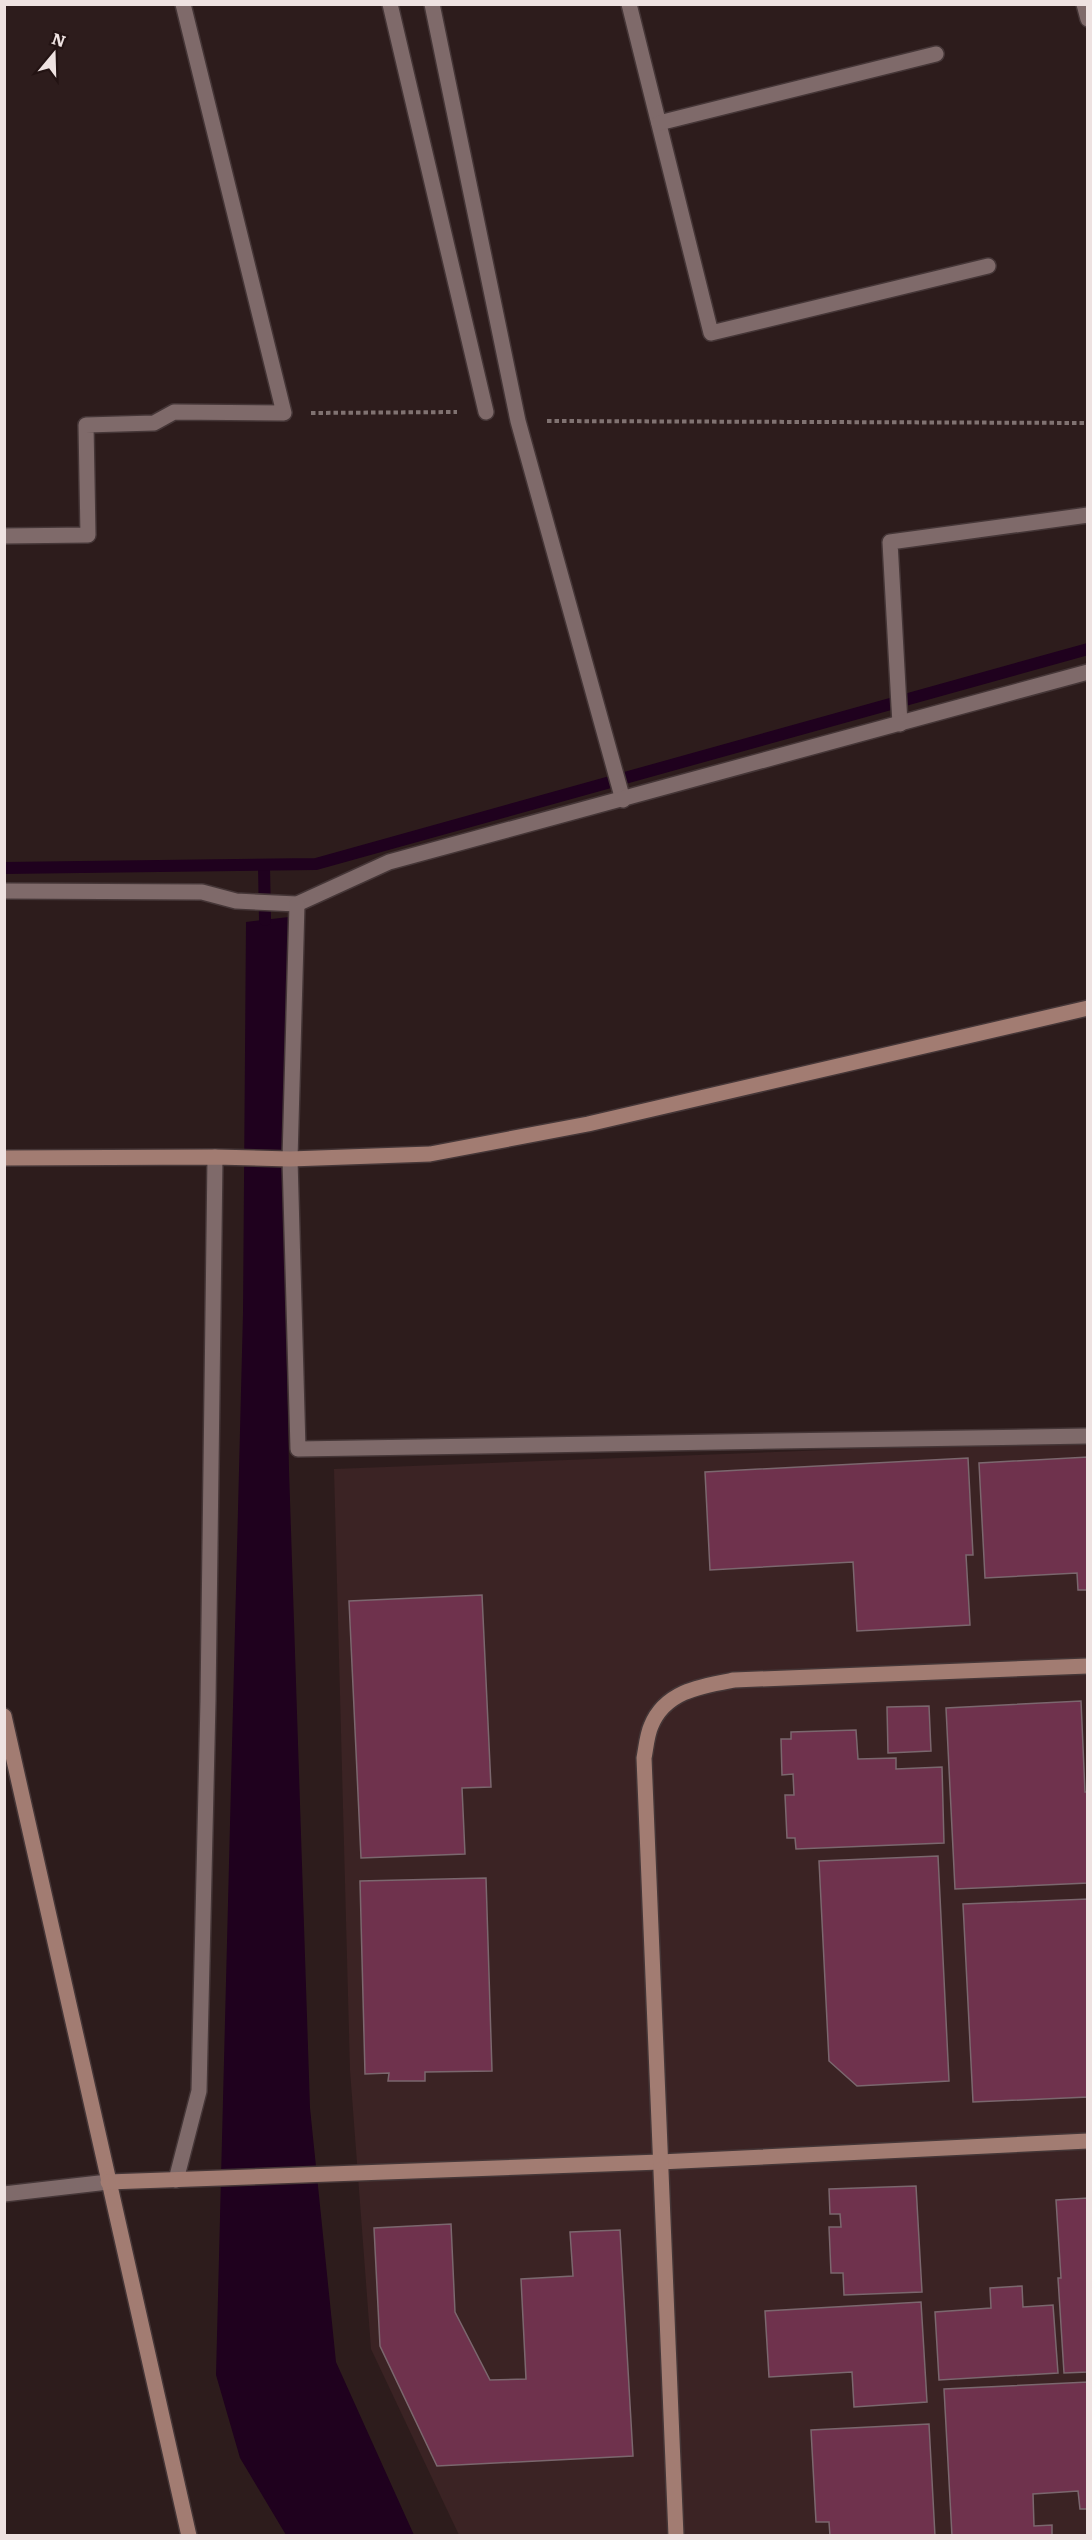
<svg xmlns="http://www.w3.org/2000/svg" width="1092" height="2540" font-family="Literata,serif">
	<style>
		.built { fill: #3b2324 }
		.water { fill: #1f011e }
		.lines { fill: none; stroke-linecap: round; stroke-linejoin: round }
		.stream { stroke: #1f011e; stroke-width: 12 }
		.building { fill: #6f324d; stroke: #7b676e; stroke-width: 1.5 }
		.street-casing { stroke: #453637; stroke-width: 18 }
		.secondary-casing { stroke: #453637; stroke-width: 18 }
		.path { stroke: #807271; stroke-width: 4; stroke-dasharray: 4.5 3; stroke-linecap: butt }
		.street { stroke: #7f6a6a; stroke-width: 15 }
		.secondary { stroke: #a27c72; stroke-width: 15 }
	</style>
	<rect width="100%" height="100%" fill="#2d1c1c"/>
	<path class="built" d="M1087 1440V2535H459L371 2349 350 2070 334 1469Z"/>
	<path class="water" d="M289 917 283 1183 289 1470 310 2108 336 2362 414 2535H286L240 2458 216 2375 243 1313 246 922Z"/>
	<g class="lines">
		<g class="stream">
			<path d="M264 866 265 920"/>
			<path d="M4 868 316 864 1088 649"/>
		</g>
	</g>
	<g class="building">
		<path d="M1088 1457V1590H1078L1077 1573 985 1578 979 1463Z"/>
		<path d="M968 1458 973 1555H966L970 1625 857 1631 853 1562 710 1570 705 1472Z"/>
		<path d="M482 1595 491 1787 462 1788 465 1854 361 1858 349 1601Z"/>
		<path d="M1081 1701 1085 1792H1088V1883L955 1889 946 1708Z"/>
		<path d="M929 1706 931 1751 888 1753 887 1707Z"/>
		<path d="M856 1730 858 1759 896 1758V1769L942 1767 944 1843 796 1849 795 1838H787L785 1795H794L793 1774 782 1775 781 1739H791V1732Z"/>
		<path d="M938 1856 949 2081 857 2086 829 2061 819 1861Z"/>
		<path d="M486 1878 492 2071 425 2072V2081H388L389 2073 365 2074 360 1881Z"/>
		<path d="M1088 1899V2097L973 2102 963 1904Z"/>
		<path d="M916 2186 922 2292 844 2295 843 2273H831L829 2227H841L840 2214H830L829 2189Z"/>
		<path d="M1088 2198V2372L1064 2373 1058 2278H1061L1056 2200Z"/>
		<path d="M451 2224 455 2312 490 2380 526 2379 521 2279 573 2276 570 2232 620 2230 633 2456 437 2466 380 2346 374 2228Z"/>
		<path d="M1022 2286 1023 2307 1053 2305 1058 2373 939 2380 935 2312 991 2308 990 2288Z"/>
		<path d="M921 2302 927 2402 854 2407 852 2372 769 2377 765 2311Z"/>
		<path d="M1088 2382V2509H1080L1078 2491 1033 2494 1034 2526 1052 2525V2536H952L944 2389Z"/>
		<path d="M929 2424 935 2536H830L829 2522H816L811 2430Z"/>
	</g>
	<g class="lines">
		<g class="street-casing">
			<g id="street">
				<path d="M390 4 486 412"/>
				<path d="M432 4 518 421 623 800"/>
				<path d="M629 4 711 333 988 266"/>
				<path d="M1084 4 1088 19"/>
				<path d="M659 123 936 54"/>
				<path d="M4 536 88 535 86 425 154 423 174 412 284 413 183 4"/>
				<path d="M900 724 890 542 1088 515"/>
				<path d="M4 891 202 892 236 901 297 904 389 862 1088 672"/>
				<path d="M297 904 290 1159 298 1449 1088 1436"/>
				<path d="M176 2180 199 2091 208 1701 215 1157"/>
				<path d="M4 2194 108 2182"/>
			</g>
		</g>
		<g class="secondary-casing">
			<g id="secondary">
				<path d="M4 1158 215 1157 290 1159 430 1154 588 1124 1088 1008"/>
				<path d="M4 1716 189 2536"/>
				<path d="M108 2182 660 2162 1088 2141"/>
				<path d="M676 2536 644 1758C646 1748 647 1735 651 1726 665 1691 701 1686 734 1680L1088 1666"/>
			</g>
		</g>
		<g class="path">
			<path d="M311 413 457 412"/>
			<path d="M547 421 1088 423"/>
		</g>
		<use href="#street" class="street"/>
		<use href="#secondary" class="secondary"/>
	</g>
	<rect width="1092" height="2540" fill="none" stroke="#eee2e1" stroke-width="12"/>
	<g transform="translate(54 54) rotate(19)" stroke="#231313" stroke-width="4.5" paint-order="stroke">
	<path d="M0-4.5L10 22L0 15L-10 22Z" fill="#eee2e1"/>
	<text y="-9" font-size="16" font-weight="bold" text-anchor="middle" fill="#eee2e1">N</text>
	</g>
</svg>
